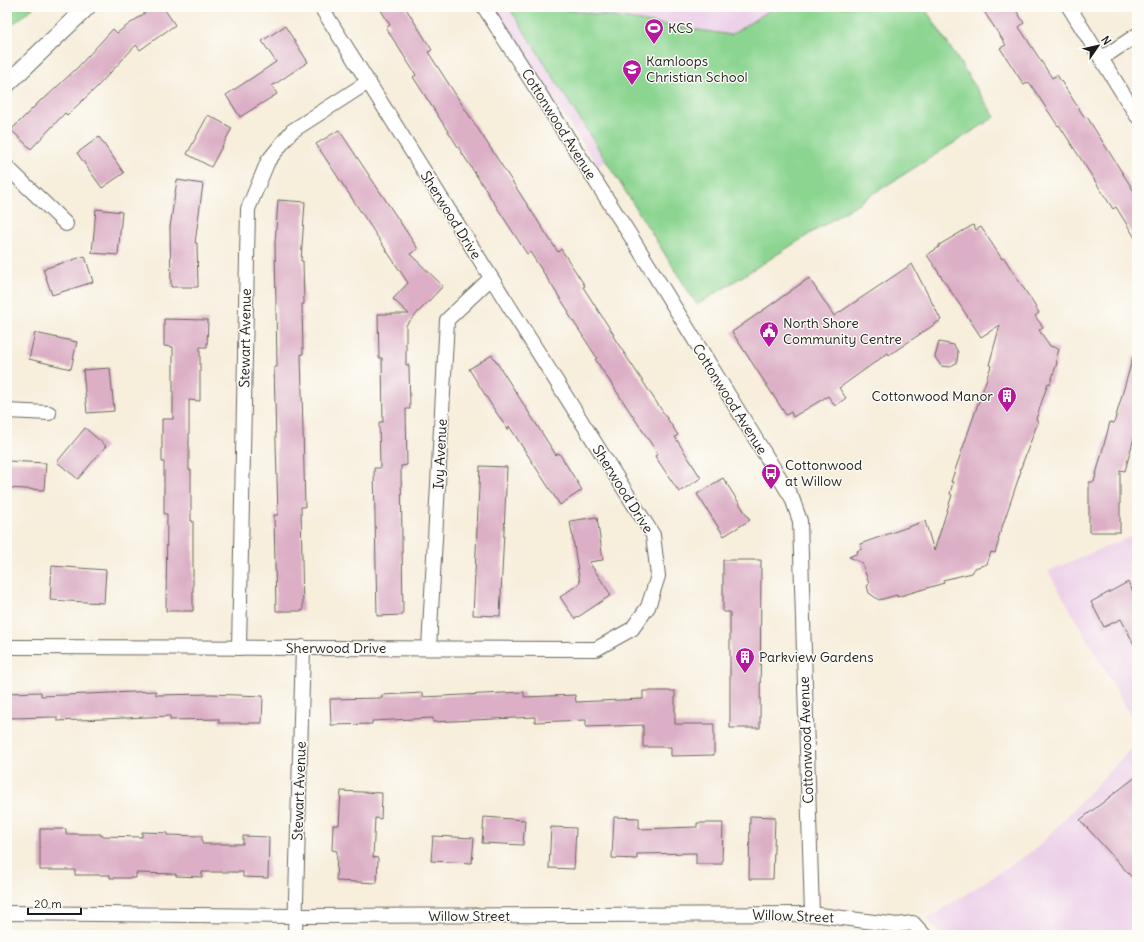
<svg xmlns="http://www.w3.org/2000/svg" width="1144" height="942" font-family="Delius,sans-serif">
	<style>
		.built { fill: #edd1e9 }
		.green { fill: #8cd591; stroke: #547856 }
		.building { fill: #dcafc6 }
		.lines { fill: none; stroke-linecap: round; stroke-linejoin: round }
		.minor-casing { stroke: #69665f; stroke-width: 16 }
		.tertiary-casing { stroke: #69665f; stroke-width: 19 }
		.minor { stroke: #fff; stroke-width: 14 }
		.tertiary { stroke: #fff; stroke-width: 17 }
		.labels { text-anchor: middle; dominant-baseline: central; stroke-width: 3; stroke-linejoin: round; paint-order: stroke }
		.poi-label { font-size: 14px; fill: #1c1c1c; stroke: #fdfcf7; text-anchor: start }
		.street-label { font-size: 14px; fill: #1c1c1c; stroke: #fdfcf7 }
	</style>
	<rect width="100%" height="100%" fill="#fdfcf7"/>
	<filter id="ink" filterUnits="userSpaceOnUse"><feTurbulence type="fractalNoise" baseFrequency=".025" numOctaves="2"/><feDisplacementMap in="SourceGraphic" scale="8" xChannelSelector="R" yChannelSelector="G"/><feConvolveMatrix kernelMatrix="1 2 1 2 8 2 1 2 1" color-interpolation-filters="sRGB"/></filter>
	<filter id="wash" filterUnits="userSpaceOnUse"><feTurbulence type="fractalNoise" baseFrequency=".012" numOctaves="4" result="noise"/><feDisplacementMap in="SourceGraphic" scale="16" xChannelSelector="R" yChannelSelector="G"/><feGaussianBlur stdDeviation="0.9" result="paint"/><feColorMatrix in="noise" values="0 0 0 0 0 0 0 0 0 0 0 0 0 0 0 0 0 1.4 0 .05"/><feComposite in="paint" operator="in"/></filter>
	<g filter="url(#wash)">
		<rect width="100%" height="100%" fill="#f7eedc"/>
		<g class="built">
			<path d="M490 7H843L598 166Z"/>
			<path d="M1137 534V726L1048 571Z"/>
			<path d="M1137 742V935H941L927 919 1037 848Z"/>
		</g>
		<g class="green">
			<path d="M7 7H34L7 29Z"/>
			<path d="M509 7H550L731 35 775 7H924L995 117 697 305Z"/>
		</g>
		<g id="blocks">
			<g class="building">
				<path d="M153 7H163L175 25 140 50 136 45 96 88 67 115 65 113 31 149 11 130 42 99 43 100 77 68 113 29 117 33Z"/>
				<path d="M379 7H405L432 50 428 52 558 252 561 249 585 286 583 287 614 335 613 336 678 435 675 437 701 478 679 492 655 456 658 454 595 359 597 358 568 313 569 312 530 252 527 254 413 77 416 75 386 28 390 25Z"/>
				<path d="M981 7H1014L1024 23 1019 27 1052 78 1057 75 1085 118 1087 117 1137 196V241L1116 207 1113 209 1059 125 1058 126 1029 82 1024 85 1000 48 1006 45Z"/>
				<path d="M285 26 308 62 272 86 277 94 240 117 226 95 276 62 262 41Z"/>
				<path d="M208 115 232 128 211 167 187 154Z"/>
				<path d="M339 130 418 249 410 254 443 286 406 325V365H409L410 409H406L407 465 401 466 403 615 377 616 374 468H380L379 422H383L382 358H379L378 314H409L393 299 408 283 316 144Z"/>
				<path d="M99 137 124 173 102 188 77 153Z"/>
				<path d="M177 180 203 184 195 243H197L198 287H171L170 227Z"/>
				<path d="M278 200 305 202 301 261H303L304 304H302L303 354H301L305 507H301L303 611H276L274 515H278L274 367H277L275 243Z"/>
				<path d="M96 209 122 212 118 255 92 253Z"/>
				<path d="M973 225 976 230 981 227 1002 259 1004 258 1032 301 1039 313 1035 316 1043 327 1039 330 1050 346 1059 349 1056 360 1057 363 1050 384 1048 383 1036 419 1038 422 1020 470 1021 471 998 539 999 540 995 553 991 552 987 564 975 568 972 573 943 580 944 583 897 597V595L879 600 869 593 867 586 869 584 862 563 849 557 858 553 857 551 862 549 860 544 925 521 934 551 952 495 950 494 953 482H951L991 366 989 365 1000 325 981 337 927 255 939 247V245Z"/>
				<path d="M85 256 93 282 52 295 43 269Z"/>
				<path d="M912 264 941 320 889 355 888 353 839 388 846 398 835 406 828 396 793 417 791 412 786 415 732 332 809 278 834 316Z"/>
				<path d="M164 319 208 320 207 347H200V401L189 400V470H191V521H193V611H166L167 514H164V462H162V419H173V347L164 346Z"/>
				<path d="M35 333 77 342 71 369 29 359Z"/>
				<path d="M939 342 954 345 958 352 957 362 950 367 941 366 935 357Z"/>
				<path d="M492 355 556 455 559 453 582 490 560 505 509 426 508 430 492 406 469 369Z"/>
				<path d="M1133 357H1137V426L1125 471 1120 470V532H1089V482H1094L1110 422 1114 423Z"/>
				<path d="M110 368 114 411 87 413 83 370Z"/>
				<path d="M85 428 106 446 78 479 57 462Z"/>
				<path d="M7 461 46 463 44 490 7 488Z"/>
				<path d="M480 466 507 467 500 616 473 615Z"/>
				<path d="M723 478 750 520 724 536 697 494Z"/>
				<path d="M597 517 603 560 589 562 611 595 575 619 560 597 580 583 570 521Z"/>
				<path d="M723 560H761L760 728H730V612H723Z"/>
				<path d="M52 566 106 570 104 603 50 600Z"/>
				<path d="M1128 582 1137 599V650L1121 619 1104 627 1091 602Z"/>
				<path d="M156 691V695L211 694 263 696 262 723H219V719L170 720V716L57 721V717L7 718V693L41 692V696Z"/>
				<path d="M643 691H675V724H714V755L671 756V747H643V725L586 727V720L535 722V717L433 722V718L372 721V724L331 725 330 699 382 698V695L423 693V697L524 692V697L575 695 576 702 643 699Z"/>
				<path d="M1137 776V883L1080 820Z"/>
				<path d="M341 791 382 793 381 819 375 818 373 857 378 858 377 883 336 881 337 851 332 850 333 825H339Z"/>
				<path d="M750 816 775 817 773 879H749Z"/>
				<path d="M484 817 525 820 523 845 482 843Z"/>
				<path d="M614 817 639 818V829L697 827V823H723L722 864H696V853L637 854V859L612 858Z"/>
				<path d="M551 827 576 828 574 869 549 868Z"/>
				<path d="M40 829H66V834H101V836L142 837V832L168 833 167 835 202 836V844H243V836L269 837 268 878 243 877V872H202V877L176 876V874L136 873V878H110V875H75V870H40Z"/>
				<path d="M433 836 474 838 472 863 431 861Z"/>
			</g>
		</g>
	</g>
	<g filter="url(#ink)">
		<use href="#blocks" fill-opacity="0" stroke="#69665f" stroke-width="1"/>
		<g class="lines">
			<g class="minor-casing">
				<g id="minor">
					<path d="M484 7 630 235 792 498 800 521 812 914"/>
					<path d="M1069 7 1137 116"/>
					<path d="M1102 58 1137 35"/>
					<path d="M7 167 66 224"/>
					<path d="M7 411 49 413"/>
					<path d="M7 647 596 649 632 629 648 607 658 576 653 535 321 7"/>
					<path d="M239 648 248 209 268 161 292 131 368 82"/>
					<path d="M429 648 447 320 491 278"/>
					<path d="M7 913 295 916 812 914 897 925 913 923 924 935"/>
					<path d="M295 935 303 647"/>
				</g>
			</g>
			<g class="tertiary-casing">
				<path id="tertiary" d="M7 84 87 7"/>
			</g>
			<use href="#minor" class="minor"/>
			<use href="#tertiary" class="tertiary"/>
		</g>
	</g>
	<defs>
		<g id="stadium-pin" transform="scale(1)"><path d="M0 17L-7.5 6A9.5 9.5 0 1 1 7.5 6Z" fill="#b5179e" stroke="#fdfcf7"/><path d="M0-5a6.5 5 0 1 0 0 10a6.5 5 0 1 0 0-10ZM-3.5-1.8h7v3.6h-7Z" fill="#fff"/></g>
		<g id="school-pin" transform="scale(1)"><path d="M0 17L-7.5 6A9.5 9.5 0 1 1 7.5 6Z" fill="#b5179e" stroke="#fdfcf7"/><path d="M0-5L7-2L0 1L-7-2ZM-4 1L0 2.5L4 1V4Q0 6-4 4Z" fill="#fff"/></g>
		<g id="civic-pin" transform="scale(1)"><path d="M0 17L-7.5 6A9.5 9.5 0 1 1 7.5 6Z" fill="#b5179e" stroke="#fdfcf7"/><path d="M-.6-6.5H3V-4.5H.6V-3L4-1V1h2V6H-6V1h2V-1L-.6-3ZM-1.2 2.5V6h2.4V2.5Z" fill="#fff"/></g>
		<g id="building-pin" transform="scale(1)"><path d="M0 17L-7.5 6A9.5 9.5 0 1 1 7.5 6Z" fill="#b5179e" stroke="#fdfcf7"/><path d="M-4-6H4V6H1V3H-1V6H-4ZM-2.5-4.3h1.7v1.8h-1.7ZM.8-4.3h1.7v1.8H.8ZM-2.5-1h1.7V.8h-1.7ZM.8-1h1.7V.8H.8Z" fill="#fff"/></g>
		<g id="bus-pin" transform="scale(1)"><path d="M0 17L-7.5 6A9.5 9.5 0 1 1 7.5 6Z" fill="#b5179e" stroke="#fdfcf7"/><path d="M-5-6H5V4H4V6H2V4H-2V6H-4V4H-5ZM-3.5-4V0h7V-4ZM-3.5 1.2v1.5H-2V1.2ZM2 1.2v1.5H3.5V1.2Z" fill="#fff"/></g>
	</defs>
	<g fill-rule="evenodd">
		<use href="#stadium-pin" x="654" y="28"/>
		<use href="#school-pin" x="632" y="69"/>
		<use href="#civic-pin" x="769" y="331"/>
		<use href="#building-pin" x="1007" y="396"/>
		<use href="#bus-pin" x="771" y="473"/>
		<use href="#building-pin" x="745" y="657"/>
	</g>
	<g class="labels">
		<g class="poi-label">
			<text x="668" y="28">KCS</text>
			<text x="646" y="61">Kamloops<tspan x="646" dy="16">Christian School</tspan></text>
			<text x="783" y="323">North Shore<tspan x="783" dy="16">Community Centre</tspan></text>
			<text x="993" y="396" text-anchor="end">Cottonwood Manor</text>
			<text x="785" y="465">Cottonwood<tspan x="785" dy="16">at Willow</tspan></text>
			<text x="759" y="657">Parkview Gardens</text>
		</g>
		<g class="street-label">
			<text transform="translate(559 124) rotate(58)">Cottonwood Avenue</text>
			<text transform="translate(451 215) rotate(58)">Sherwood Drive</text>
			<text transform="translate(245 338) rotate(-89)">Stewart Avenue</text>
			<text transform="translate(730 399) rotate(58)">Cottonwood Avenue</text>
			<text transform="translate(440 454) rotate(-87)">Ivy Avenue</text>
			<text transform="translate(623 489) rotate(58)">Sherwood Drive</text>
			<text x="336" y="648">Sherwood Drive</text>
			<text transform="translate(806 740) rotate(-92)">Cottonwood Avenue</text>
			<text transform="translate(299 791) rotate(-88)">Stewart Avenue</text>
			<text x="469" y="916">Willow Street</text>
			<text transform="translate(793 916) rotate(2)">Willow Street</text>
		</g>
	</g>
	<rect width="1144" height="942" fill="none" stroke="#fdfcf7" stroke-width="24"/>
	<g transform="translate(1098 46) rotate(56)" stroke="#fdfcf7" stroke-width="3" paint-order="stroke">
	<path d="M0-3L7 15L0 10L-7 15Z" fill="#1c1c1c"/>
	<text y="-6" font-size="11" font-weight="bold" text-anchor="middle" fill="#1c1c1c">N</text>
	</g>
	<path d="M28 908v6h53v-6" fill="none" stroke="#1c1c1c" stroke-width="2"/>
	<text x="34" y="908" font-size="12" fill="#1c1c1c" stroke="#fdfcf7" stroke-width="3" paint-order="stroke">20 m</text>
</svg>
